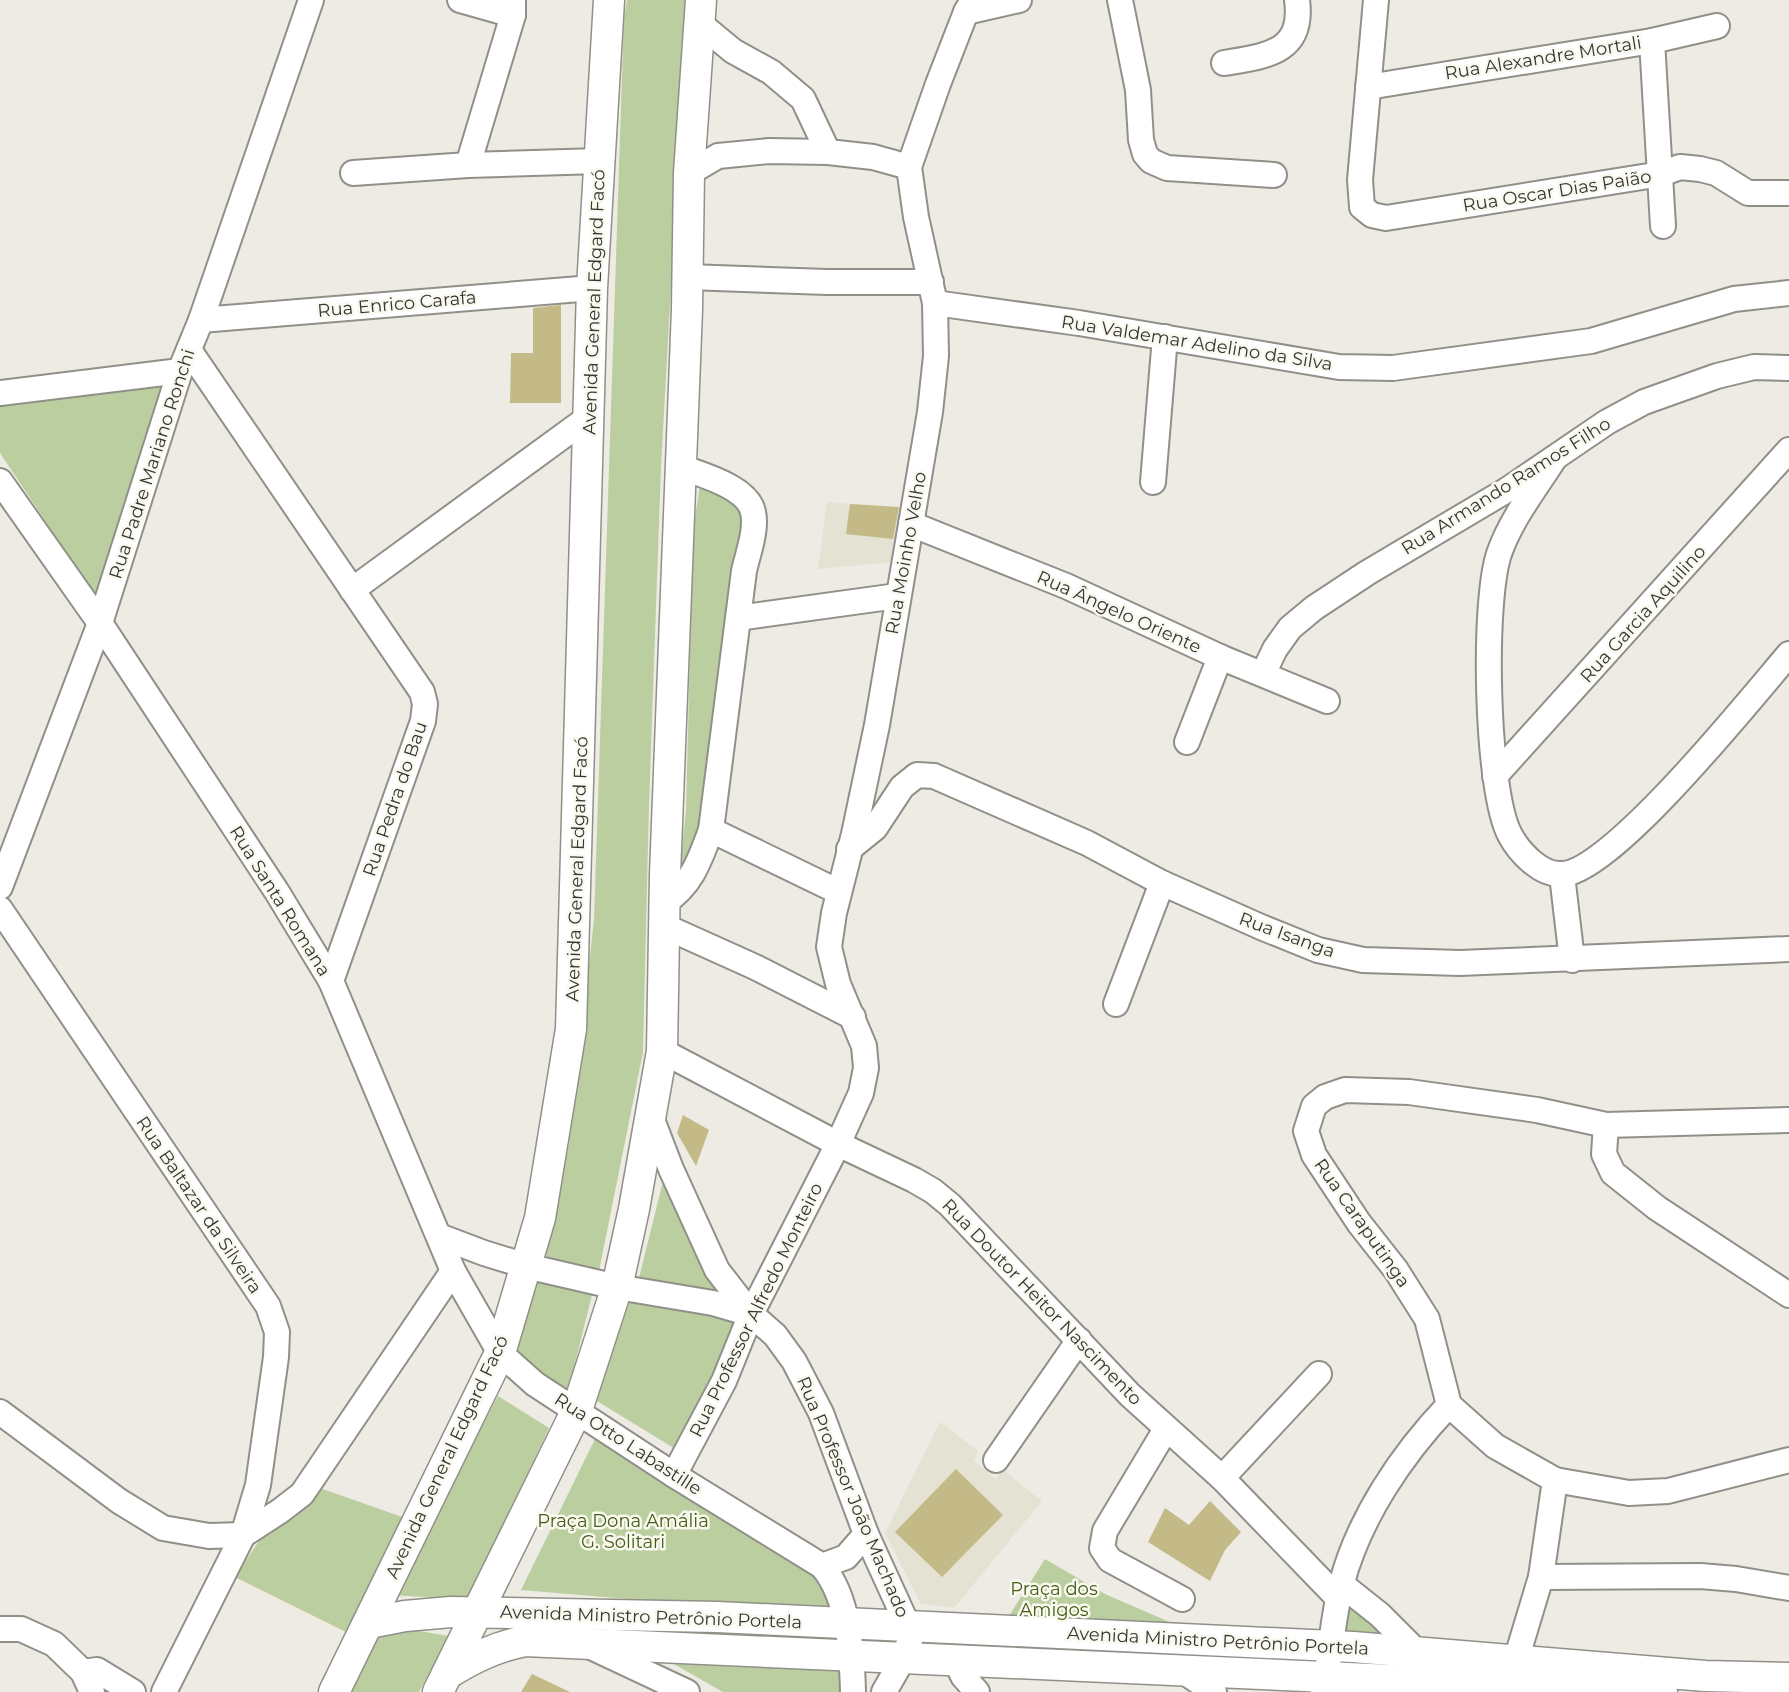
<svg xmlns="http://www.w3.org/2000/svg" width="1789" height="1692" font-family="Montserrat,sans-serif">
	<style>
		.built { fill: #e4e2d2 }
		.green { fill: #bbcea0 }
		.building { fill: #c4ba87 }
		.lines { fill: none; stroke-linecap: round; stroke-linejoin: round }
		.minor-casing { stroke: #919088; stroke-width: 28 }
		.major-casing { stroke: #919088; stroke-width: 33 }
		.minor { stroke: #fff; stroke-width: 24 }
		.major { stroke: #fff; stroke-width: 30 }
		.labels { text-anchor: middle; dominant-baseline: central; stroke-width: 5; stroke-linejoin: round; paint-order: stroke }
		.street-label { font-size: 18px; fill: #373633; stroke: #faf9f0 }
		.park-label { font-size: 18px; fill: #465d17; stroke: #faf9f0 }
	</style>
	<rect width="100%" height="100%" fill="#edebe3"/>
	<g class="built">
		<path d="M827 502 903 508 893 562 818 569Z"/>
		<path d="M940 1422 978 1451 974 1461 996 1479 1002 1469 1042 1501 954 1608 921 1604 885 1533Z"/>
	</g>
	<g class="green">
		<path d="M627 0H689L686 17 661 466 649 805 643 1052 599 1271 546 1256 569 1144 594 920 624 17Z"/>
		<path d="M172 379 97 598 0 453V402Z"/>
		<path d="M700 485 746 502 706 825 680 882V865L686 811 693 530Z"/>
		<path d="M666 1169 740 1335 677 1450 592 1398 639 1278Z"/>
		<path d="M537 1271 594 1287 568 1391 511 1353Z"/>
		<path d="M498 1396 549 1428 469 1600 393 1595Z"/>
		<path d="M595 1439 672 1482 825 1583 829 1616 521 1590Z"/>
		<path d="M320 1488 405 1518 350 1634 235 1577 265 1532Z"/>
		<path d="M1045 1559 1105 1594 1197 1634 1002 1627Z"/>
		<path d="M1346 1592 1396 1633 1340 1645Z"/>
		<path d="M378 1624 449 1636 419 1692H344Z"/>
		<path d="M672 1663 843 1665 846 1692H723Z"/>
	</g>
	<g class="building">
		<path d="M561 305V403H510L511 353H533V308Z"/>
		<path d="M850 504 899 507 893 539 846 534Z"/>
		<path d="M683 1115 709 1130 696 1166 677 1133Z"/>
		<path d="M956 1469 1003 1515 942 1577 895 1532Z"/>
		<path d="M1210 1501 1241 1532 1225 1550 1210 1581 1148 1542 1165 1508 1189 1525Z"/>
		<path d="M532 1674 570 1692H521Z"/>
	</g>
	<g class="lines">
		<g class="minor-casing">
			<g id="minor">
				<path d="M460 0 513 15"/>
				<path d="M1120 0 1138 90 1141 140 1145 154 1151 161 1167 168 1274 175"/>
				<path d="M1376 0 1360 180 1362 207 1372 215 1386 218 1661 174 1680 167 1700 169 1716 173 1748 193H1789"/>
				<path d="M966 12 1019 0"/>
				<path d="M698 22 733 51 771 72 803 99 828 152"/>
				<path d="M1652 41 1663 226"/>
				<path d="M1224 63C1266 56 1304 53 1297 0"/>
				<path d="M1368 87 1652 41 1717 26"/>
				<path d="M468 165 513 15V0"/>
				<path d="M353 173 468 165 599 161"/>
				<path d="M689 173 718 156 769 151 828 152 873 157 909 167"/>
				<path d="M688 277 827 282H931"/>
				<path d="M935 303 1079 323 1339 367 1393 368 1591 341 1734 299 1789 293"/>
				<path d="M201 320 592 288"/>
				<path d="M189 350 422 692 425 704 423 721 331 981"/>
				<path d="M0 393 180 371"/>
				<path d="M1554 459C1535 489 1512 518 1500 551 1482 598 1486 791 1510 835 1519 852 1541 876 1563 874 1613 871 1752 697 1789 654"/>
				<path d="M681 467C702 475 748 487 753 512 757 530 748 553 744 571L711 830 839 892"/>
				<path d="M0 481 100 623 277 892 331 981 453 1271 500 1353 535 1384 674 1475 822 1566C849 1597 852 1653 853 1692"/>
				<path d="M1153 482 1165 337"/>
				<path d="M911 524 1066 586 1220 657 1327 701"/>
				<path d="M352 590 589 417"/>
				<path d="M738 618 897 596"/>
				<path d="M1263 674 1275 649 1290 628 1314 608 1367 573 1507 490 1607 422 1644 402 1717 376 1754 367 1789 368"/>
				<path d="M1187 742 1220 657"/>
				<path d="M1495 776 1789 450"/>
				<path d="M849 849 875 828 902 787 917 775 934 776 1087 843 1162 883 1261 927 1318 950 1363 960 1460 963 1789 949"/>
				<path d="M1562 875 1572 960"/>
				<path d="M0 887 100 623 180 371 201 320 311 0"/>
				<path d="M665 902C692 885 700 859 711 830"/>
				<path d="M0 909 268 1306 277 1332 276 1357 258 1485 243 1535 164 1692"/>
				<path d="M664 926 755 967 853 1017"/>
				<path d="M1116 1004 1162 883"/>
				<path d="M662 1051 838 1144 914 1180 933 1191 950 1205 1130 1395 1222 1478 1338 1598"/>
				<path d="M651 1117 671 1169 717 1270 751 1314 775 1335 794 1361 821 1413 866 1534 908 1626 911 1637 904 1657 884 1692"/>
				<path d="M1789 1120 1606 1125 1537 1110 1409 1092 1345 1090 1325 1097 1314 1106 1306 1131 1314 1155 1359 1223 1396 1270 1427 1319 1449 1405 1495 1446 1555 1480 1629 1493 1668 1491 1789 1460"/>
				<path d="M1606 1125 1604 1154 1613 1173 1657 1208 1789 1295"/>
				<path d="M439 1236 484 1253 526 1266 617 1287 713 1303 751 1314"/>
				<path d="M0 1412 119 1501 163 1528 209 1536 243 1535 280 1511 302 1494 453 1271"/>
				<path d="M1166 1429 1105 1531 1102 1548 1110 1560 1182 1599"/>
				<path d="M996 1460 1079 1340"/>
				<path d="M674 1475 724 1381 751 1314 838 1144 861 1093 866 1068 864 1046 838 984 829 947 834 913 854 834 877 725 930 412 936 356 935 303 916 217 909 167 938 84 966 12 973 0"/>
				<path d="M1222 1478 1319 1374"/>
				<path d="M822 1566 846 1557 866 1534"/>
				<path d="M1541 1577 1700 1576 1736 1579 1789 1588"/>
				<path d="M1341 1584 1380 1615 1416 1651"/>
				<path d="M0 1629H21L54 1644 83 1672 92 1692"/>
				<path d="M589 1646 687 1692"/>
				<path d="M955 1659 963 1676 977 1692"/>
				<path d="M1516 1660 1541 1577 1555 1480"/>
				<path d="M1180 1669 1214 1692"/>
				<path d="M83 1672 97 1670 133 1692"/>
				<path d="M1323 1692C1331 1657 1332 1621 1341 1586 1358 1519 1402 1454 1449 1405"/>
			</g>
		</g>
		<g class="major-casing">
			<g id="major">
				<path d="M369 1623 405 1616 451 1612 717 1617 1353 1647 1705 1676 1789 1678"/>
				<path d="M447 1674C473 1658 495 1647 525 1641L1662 1692"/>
				<path d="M334 1692 500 1353 540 1218 571 1029 592 288 609 0"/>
				<path d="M438 1692 577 1410 617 1287 634 1209 662 1051 665 875 687 309 689 173 701 0"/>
			</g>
		</g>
		<use href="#minor" class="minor"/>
		<use href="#major" class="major"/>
	</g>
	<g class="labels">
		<g class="street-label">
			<text transform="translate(1543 58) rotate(-9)">Rua Alexandre Mortali</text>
			<text transform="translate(1557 191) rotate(-9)">Rua Oscar Dias Paião</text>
			<text transform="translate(594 302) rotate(-88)">Avenida General Edgard Facó</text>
			<text transform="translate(397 304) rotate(-5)">Rua Enrico Carafa</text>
			<text transform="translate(1197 343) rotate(9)">Rua Valdemar Adelino da Silva</text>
			<text transform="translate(152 464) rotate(-72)">Rua Padre Mariano Ronchi</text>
			<text transform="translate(1506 486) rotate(-32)">Rua Armando Ramos Filho</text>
			<text transform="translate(906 553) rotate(-80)">Rua Moinho Velho</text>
			<text transform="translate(1119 612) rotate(24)">Rua Ângelo Oriente</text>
			<text transform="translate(1643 614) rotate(-48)">Rua Garcia Aquilino</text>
			<text transform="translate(395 799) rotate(-71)">Rua Pedra do Bau</text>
			<text transform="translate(577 869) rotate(-88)">Avenida General Edgard Facó</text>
			<text transform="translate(280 901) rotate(58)">Rua Santa Romana</text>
			<text transform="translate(1287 935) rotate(20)">Rua Isanga</text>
			<text transform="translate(199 1205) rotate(56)">Rua Baltazar da Silveira</text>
			<text transform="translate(1362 1223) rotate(55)">Rua Caraputinga</text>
			<text transform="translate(1042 1302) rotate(46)">Rua Doutor Heitor Nascimento</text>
			<text transform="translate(756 1310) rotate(-64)">Rua Professor Alfredo Monteiro</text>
			<text transform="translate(628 1444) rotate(33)">Rua Otto Labastille</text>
			<text transform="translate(447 1457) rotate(-65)">Avenida General Edgard Facó</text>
			<text transform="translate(853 1497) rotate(67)">Rua Professor João Machado</text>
			<text transform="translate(651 1617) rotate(2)">Avenida Ministro Petrônio Portela</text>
			<text transform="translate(1218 1641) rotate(3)">Avenida Ministro Petrônio Portela</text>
		</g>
		<g class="park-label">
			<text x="623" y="1521">Praça Dona Amália<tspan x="623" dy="21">G. Solitari</tspan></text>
			<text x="1054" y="1589">Praça dos<tspan x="1054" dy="21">Amigos</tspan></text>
		</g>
	</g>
</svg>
